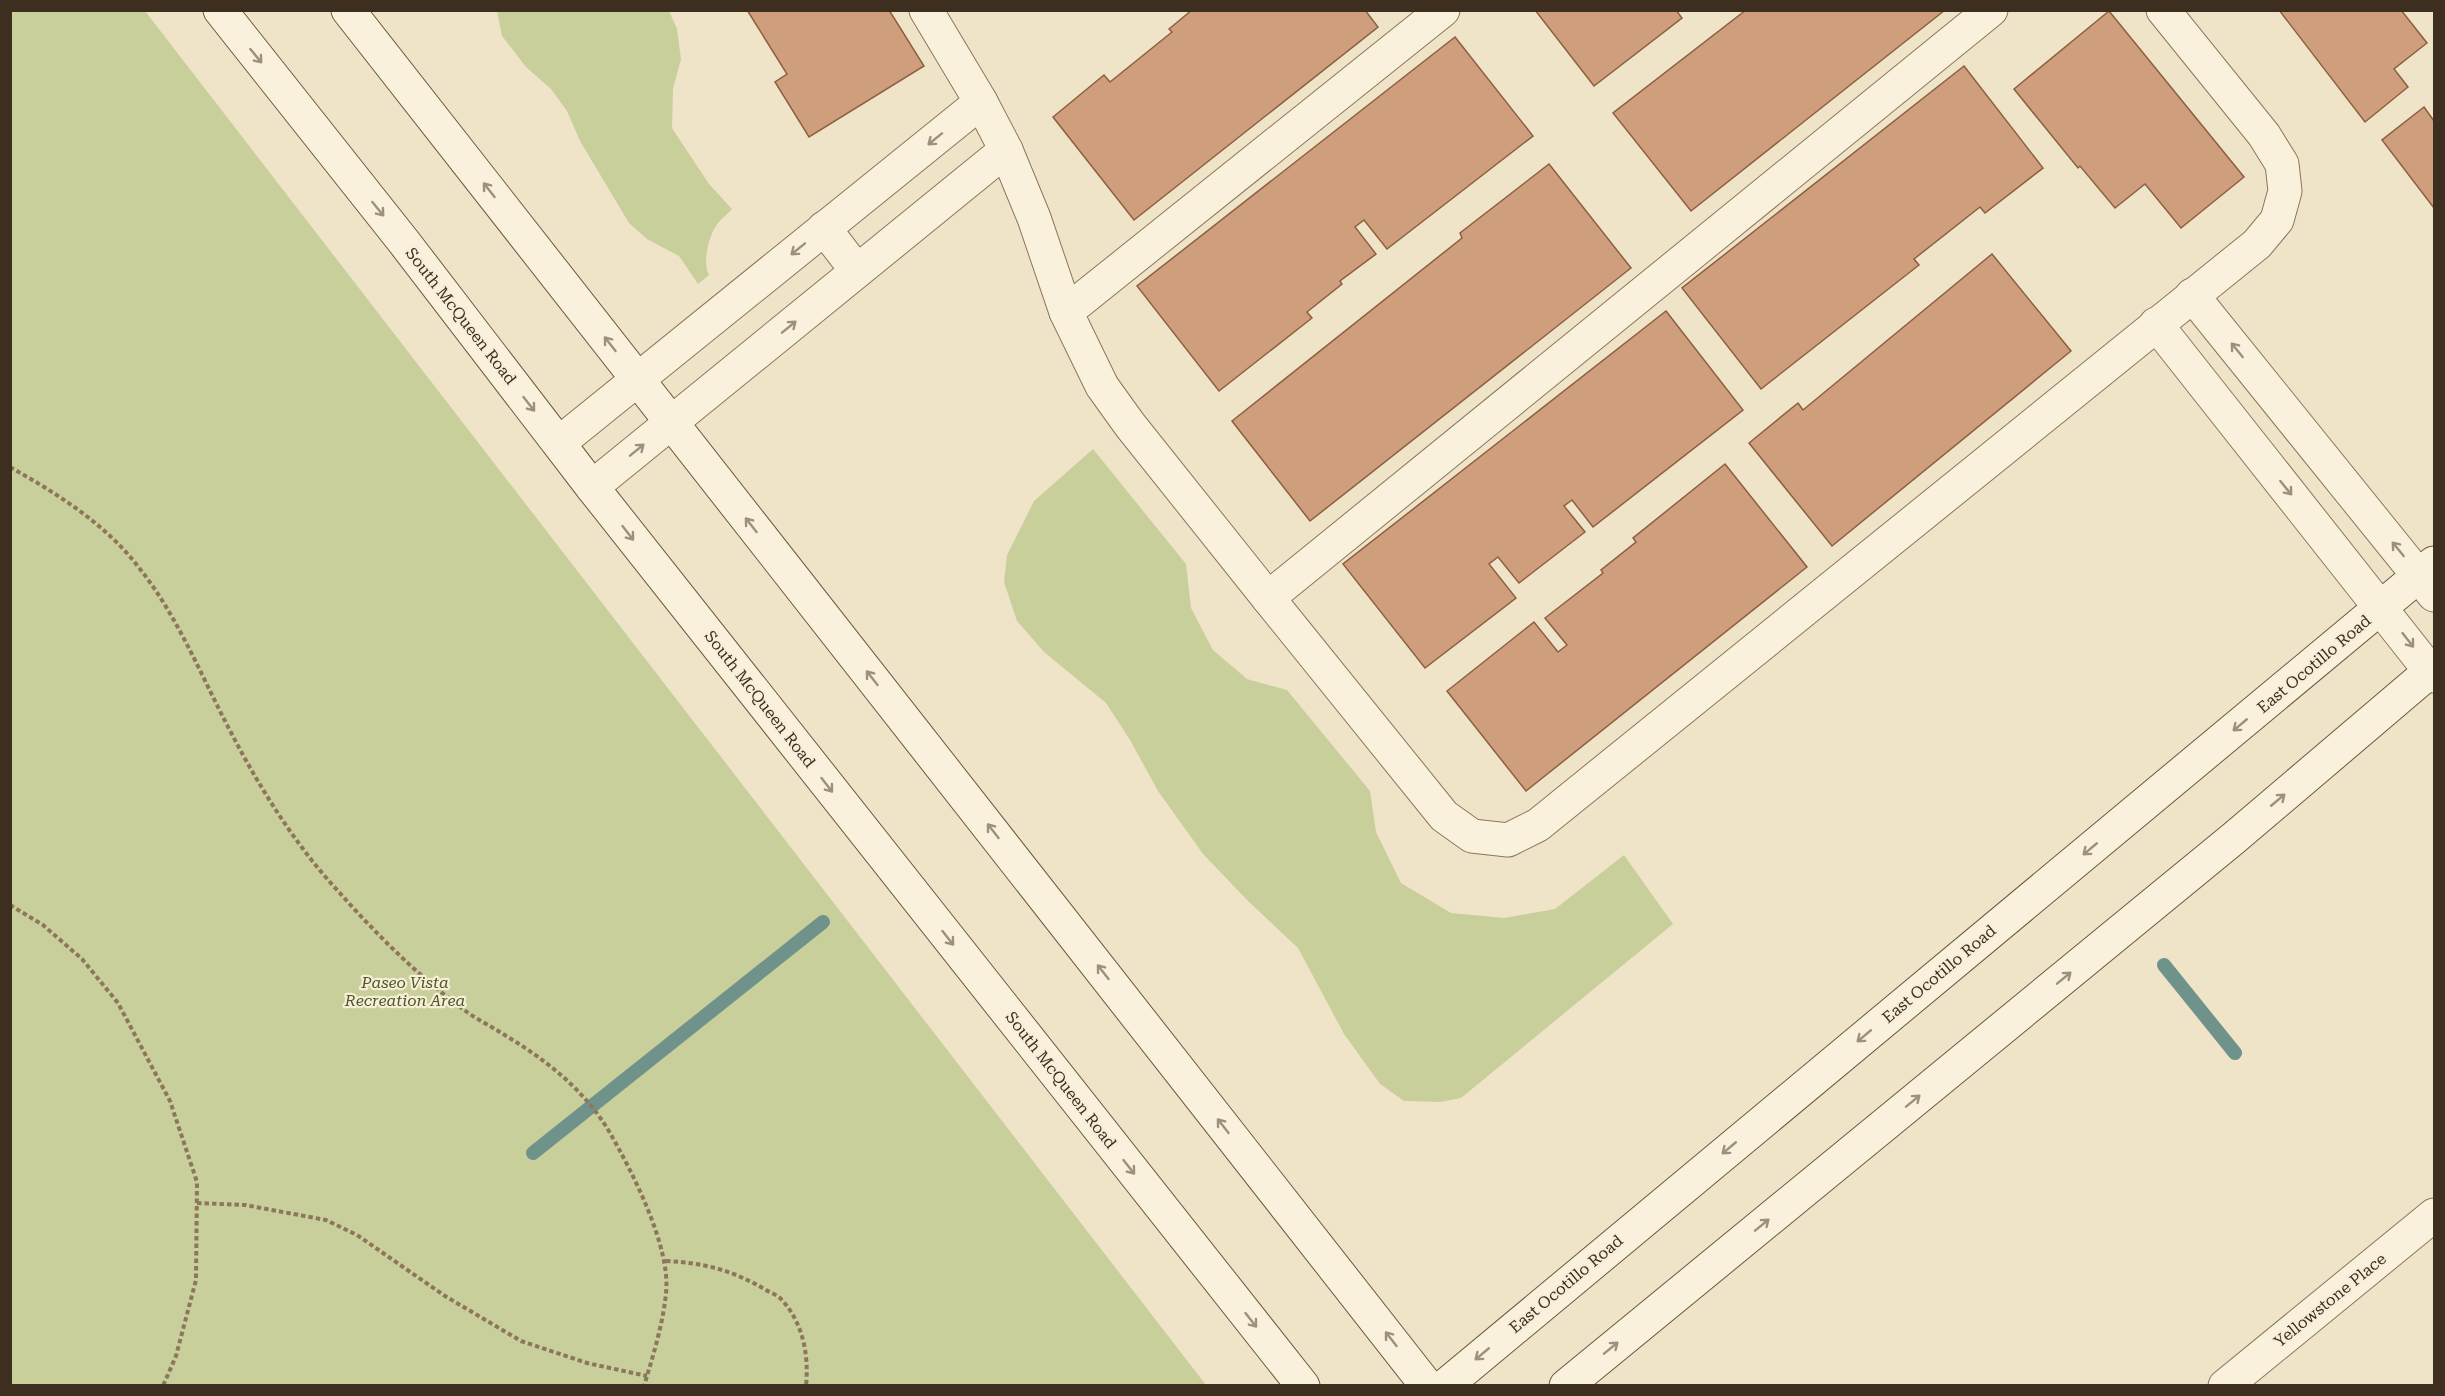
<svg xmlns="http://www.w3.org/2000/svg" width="2445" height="1396" font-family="'Roboto Serif',serif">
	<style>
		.green { fill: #c9cf9b }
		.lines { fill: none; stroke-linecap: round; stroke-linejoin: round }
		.stream { stroke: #6f938a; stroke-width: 14 }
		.building { fill: #cf9f7d; stroke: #8d5f41; stroke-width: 1.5 }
		.street-casing { stroke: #8d765c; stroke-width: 35 }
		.secondary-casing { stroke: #6f573f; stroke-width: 35 }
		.path { stroke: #8d765c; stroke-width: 4; stroke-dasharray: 4.5 3; stroke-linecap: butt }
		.street { stroke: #faf1dc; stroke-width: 33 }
		.secondary { stroke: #faf1dc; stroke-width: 33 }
		.oneway { stroke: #9c907e }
		.labels { text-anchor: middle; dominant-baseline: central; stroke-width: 4.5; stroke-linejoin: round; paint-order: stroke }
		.street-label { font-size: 16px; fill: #3d2e20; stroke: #f7eed8 }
		.park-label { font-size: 16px; font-style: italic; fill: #4d5a26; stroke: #f7eed8 }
	</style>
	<rect width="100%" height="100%" fill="#f0e4c8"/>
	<g class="green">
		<path d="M10 11H145L1206 1385H11Z"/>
		<path d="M497 11H669L677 29 681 59 673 89 672 128 709 184 732 209C728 214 722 218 718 223 709 234 702 262 709 275L698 284 679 256 647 239 629 223 580 141 567 111 551 89 526 67 502 36Z"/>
		<path d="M1093 449 1186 564 1191 608 1213 650 1247 679 1287 690 1370 791 1376 832 1401 883 1451 913 1504 918 1555 909 1624 855 1673 924 1461 1098 1440 1102 1404 1101 1380 1084 1344 1034 1298 948 1247 900 1203 854 1158 791 1130 740 1106 703 1044 652 1017 621 1004 582 1007 555 1034 501Z"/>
	</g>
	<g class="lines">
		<g class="stream">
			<path d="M2164 965 2235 1053"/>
			<path d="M533 1153 823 922"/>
		</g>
	</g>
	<g class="building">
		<path d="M747 10H889L924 66 809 137 775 82 787 74Z"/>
		<path d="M1192 10H1365L1378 27 1134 220 1053 117 1104 75 1110 82 1172 32 1169 29Z"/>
		<path d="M1535 10H1676L1682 18 1594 86Z"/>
		<path d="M1746 10H1945L1691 211 1613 113Z"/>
		<path d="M2279 10H2401L2427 43 2394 69 2408 87 2365 122Z"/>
		<path d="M2109 11 2244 177 2181 228 2145 184 2115 208 2080 166 2078 168 2014 89Z"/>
		<path d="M1455 37 1533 136 1387 249 1364 220 1355 227 1376 254 1340 281 1342 284 1307 312 1312 318 1219 391 1137 286Z"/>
		<path d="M1964 66 2043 168 1985 213 1980 207 1914 259 1919 265 1761 389 1682 288Z"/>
		<path d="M2424 107 2434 121V208L2382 140Z"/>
		<path d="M1549 164 1631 268 1310 521 1232 421 1462 238 1460 233Z"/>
		<path d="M1992 254 2071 351 1832 546 1749 443 1798 403 1803 410Z"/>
		<path d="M1666 311 1743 410 1593 527 1572 500 1564 506 1585 532 1519 583 1498 557 1489 564 1516 598 1425 668 1343 564Z"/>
		<path d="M1725 464 1807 567 1526 791 1447 691 1534 622 1558 652 1567 645 1545 618 1603 573 1601 570 1636 542 1633 538Z"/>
	</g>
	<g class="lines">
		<g class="street-casing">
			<g id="street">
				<path d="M926 10 981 102 1006 150 1034 218 1066 312 1102 386 1130 425 1268 598 1444 816 1472 836 1508 840 1538 825 2257 244 2277 220 2285 191 2282 164 2264 135 2163 10"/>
				<path d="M824 228 857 271"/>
				<path d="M2192 295 2434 595"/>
				<path d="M1066 312 1443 10"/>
				<path d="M2156 324 2434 676"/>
				<path d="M559 443 981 102"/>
				<path d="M592 487 1006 150"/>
				<path d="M1268 598 1991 10"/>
				<path d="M2225 1386 2434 1215"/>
			</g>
		</g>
		<g class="secondary-casing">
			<g id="secondary">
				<path d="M220 10 404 242 592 487 1303 1386"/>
				<path d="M348 10 1427 1386"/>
				<path d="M1445 1386 2434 563"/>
				<path d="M1566 1386 2234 838 2434 668"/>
			</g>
		</g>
		<g class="path">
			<path d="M10 467C58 494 107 525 140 569 175 613 198 668 224 719 255 780 291 840 338 891 377 935 420 978 467 1012 478 1020 491 1026 503 1034 545 1059 585 1090 610 1133 633 1173 671 1248 666 1293 663 1324 653 1356 644 1386"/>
			<path d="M10 905 43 925 82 959 118 1003 170 1101 197 1182 196 1280 176 1356 163 1386"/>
			<path d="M197 1203 245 1205 326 1220 357 1235 445 1296 521 1341 587 1363 647 1376"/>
			<path d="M666 1261C705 1263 732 1270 766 1290 771 1293 778 1295 782 1300 803 1323 809 1355 806 1386"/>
		</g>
		<use href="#street" class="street"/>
		<use href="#secondary" class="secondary"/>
	</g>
	<defs><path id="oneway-shaft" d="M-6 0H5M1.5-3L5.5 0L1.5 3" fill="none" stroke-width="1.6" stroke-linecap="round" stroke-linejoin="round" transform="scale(1.5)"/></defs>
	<g class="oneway">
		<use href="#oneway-shaft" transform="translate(256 56) rotate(51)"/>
		<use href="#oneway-shaft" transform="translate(935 139) rotate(141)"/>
		<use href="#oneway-shaft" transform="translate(489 190) rotate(-128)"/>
		<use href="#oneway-shaft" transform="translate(378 209) rotate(51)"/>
		<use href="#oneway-shaft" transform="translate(798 249) rotate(141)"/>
		<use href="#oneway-shaft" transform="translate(789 327) rotate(-39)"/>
		<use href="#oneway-shaft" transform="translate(610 344) rotate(-128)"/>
		<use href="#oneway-shaft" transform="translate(2237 350) rotate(-129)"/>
		<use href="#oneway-shaft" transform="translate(529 404) rotate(52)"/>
		<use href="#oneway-shaft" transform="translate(637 450) rotate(-39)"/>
		<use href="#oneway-shaft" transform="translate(2286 488) rotate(51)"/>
		<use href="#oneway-shaft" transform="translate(751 525) rotate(-128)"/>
		<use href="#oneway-shaft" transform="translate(628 533) rotate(52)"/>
		<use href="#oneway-shaft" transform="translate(2398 549) rotate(-129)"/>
		<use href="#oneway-shaft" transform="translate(2408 640) rotate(52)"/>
		<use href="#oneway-shaft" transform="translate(872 678) rotate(-128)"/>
		<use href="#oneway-shaft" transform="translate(2240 725) rotate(140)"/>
		<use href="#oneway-shaft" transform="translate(827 785) rotate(52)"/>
		<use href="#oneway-shaft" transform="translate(2278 800) rotate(-40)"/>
		<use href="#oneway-shaft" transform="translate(993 831) rotate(-128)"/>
		<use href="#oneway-shaft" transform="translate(2090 849) rotate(140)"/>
		<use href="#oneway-shaft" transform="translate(948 938) rotate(52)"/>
		<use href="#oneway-shaft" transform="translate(1103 972) rotate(-128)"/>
		<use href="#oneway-shaft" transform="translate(2064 978) rotate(-39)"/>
		<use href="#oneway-shaft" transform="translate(1864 1036) rotate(140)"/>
		<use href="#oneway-shaft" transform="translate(1913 1101) rotate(-39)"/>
		<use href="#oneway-shaft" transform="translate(1223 1126) rotate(-128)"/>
		<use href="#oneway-shaft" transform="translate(1729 1148) rotate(140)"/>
		<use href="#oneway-shaft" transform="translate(1129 1167) rotate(52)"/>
		<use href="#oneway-shaft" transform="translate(1762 1225) rotate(-39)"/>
		<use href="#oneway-shaft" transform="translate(1251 1320) rotate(52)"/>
		<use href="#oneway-shaft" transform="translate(1391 1339) rotate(-128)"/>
		<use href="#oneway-shaft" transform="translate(1611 1348) rotate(-39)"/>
		<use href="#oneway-shaft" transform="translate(1482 1354) rotate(140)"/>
	</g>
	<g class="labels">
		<g class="street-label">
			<text transform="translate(461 316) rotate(52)">South McQueen Road</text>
			<text transform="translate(2314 664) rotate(-40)">East Ocotillo Road</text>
			<text transform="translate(760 699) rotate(52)">South McQueen Road</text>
			<text transform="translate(1939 974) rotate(-40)">East Ocotillo Road</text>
			<text transform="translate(1061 1080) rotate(52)">South McQueen Road</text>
			<text transform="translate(1566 1284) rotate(-40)">East Ocotillo Road</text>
			<text transform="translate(2330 1300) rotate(-39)">Yellowstone Place</text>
		</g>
		<g class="park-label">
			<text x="405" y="982">Paseo Vista<tspan x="405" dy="18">Recreation Area</tspan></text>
		</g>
	</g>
	<rect width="2445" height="1396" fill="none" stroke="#3d2e20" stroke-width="24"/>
</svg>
